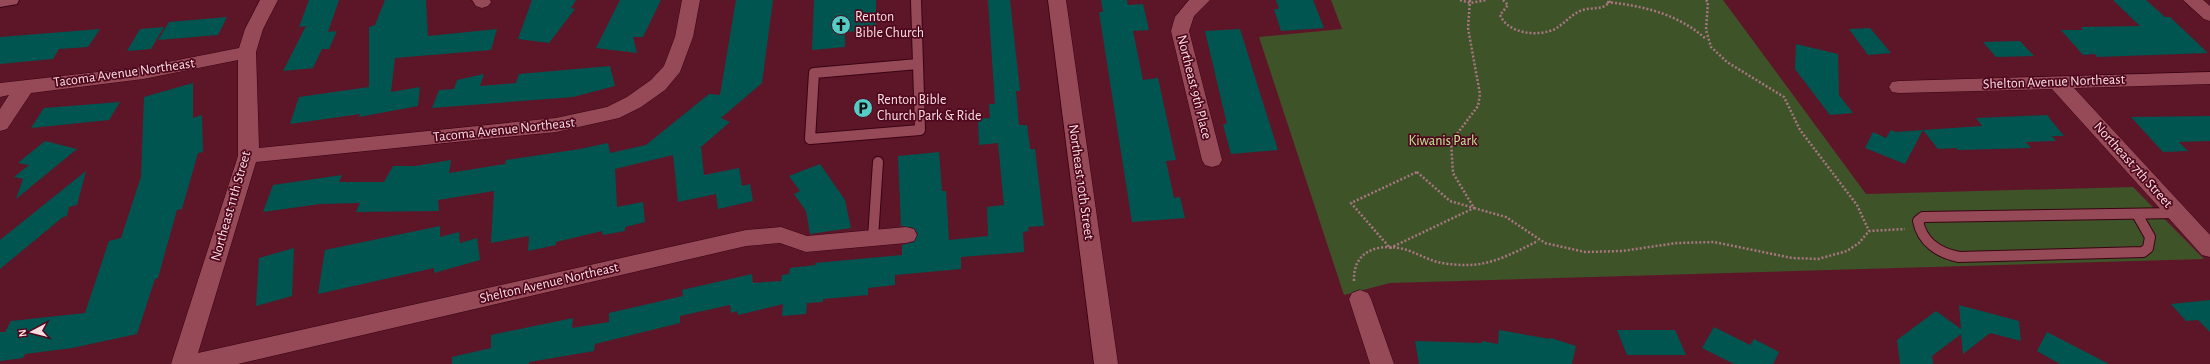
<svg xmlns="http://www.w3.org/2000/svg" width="2210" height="364" font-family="'Alegreya Sans',sans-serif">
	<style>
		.green { fill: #3f5329 }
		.building { fill: #005551 }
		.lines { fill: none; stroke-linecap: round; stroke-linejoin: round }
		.service-casing { stroke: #390313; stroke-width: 12 }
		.minor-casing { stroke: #390313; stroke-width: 1 }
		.tertiary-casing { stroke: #390313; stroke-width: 2 }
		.path { stroke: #a87681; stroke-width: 2.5; stroke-dasharray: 2 2; stroke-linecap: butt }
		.service { stroke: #964a58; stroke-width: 10 }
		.minor { fill: #964a58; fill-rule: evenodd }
		.tertiary { fill: #964a58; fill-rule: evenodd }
		.labels { text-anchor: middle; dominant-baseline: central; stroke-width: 3.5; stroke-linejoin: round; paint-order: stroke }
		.poi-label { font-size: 14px; fill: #fadee1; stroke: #50081e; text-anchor: start }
		.street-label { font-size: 14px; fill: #fadee1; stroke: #50081e }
		.park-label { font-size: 14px; fill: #c3ec97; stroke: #50081e }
	</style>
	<rect width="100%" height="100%" fill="#5d1628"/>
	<path class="green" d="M1331 0H1723L1866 194 2133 187 2204 259 1390 283 1344 295 1259 37 1342 29Z"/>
	<g class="building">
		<path d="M309 0H339L328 32 337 31 329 49H322L313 68 283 71 306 26 299 27Z"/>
		<path d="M385 0H426L428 36 497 29 491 50 395 58 391 92 420 87 418 106 359 117 360 114 290 124 299 97 369 87V27L375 25Z"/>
		<path d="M532 0H576L571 8 575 9 549 43 518 39Z"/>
		<path d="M620 0H661L643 37H633L637 53 596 48Z"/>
		<path d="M736 0H773L762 83 721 118 730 122 701 147 704 175 739 168 742 186 750 184 753 201 718 209 716 194 678 202 673 155 615 169 617 207 643 202 645 222 625 227V231L603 235 602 231 556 242V245L528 251 529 236 491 243 494 191 438 200 439 211 356 212 360 203 320 204 263 212 273 185 342 175 339 182H384L393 166H415L451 160 449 173 505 164 506 160 580 149 608 143 610 153 646 145 709 94 720 95Z"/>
		<path d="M814 0H876V25L861 26 860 31 845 32V47L812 50Z"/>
		<path d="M988 0H1010L1020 91H1016L1019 125H1027L1030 149H1035L1044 226 1028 227 1029 231 1023 232 1024 252 961 257V269L895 275V285L868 288V295L823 299V302L807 303 806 314 782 316 783 304 738 315 737 311 731 313 730 305 680 316V323L595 344 594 351 529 362V364H452V357L491 348V335L573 318 572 328 609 322V313L683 296 682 290 752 274 753 283 781 281 782 275 789 274 790 268 816 265 815 263 902 255V245L914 242 918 234 914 228 901 226 898 156 939 152 942 191H946L949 240 988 236 987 207 1004 205 998 143 979 145 978 119 990 118 989 104H995Z"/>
		<path d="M1101 0H1127L1128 5 1143 4 1149 30 1133 31 1143 80 1158 78 1176 160 1166 161 1174 198 1180 197 1185 218 1132 222 1099 12H1103Z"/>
		<path d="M1276 0H1313L1324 28 1281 31 1274 9H1279Z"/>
		<path d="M2113 0H2146L2165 17H2170L2208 53 2097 57 2095 54 2083 55 2061 30H2083L2081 27 2140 26Z"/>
		<path d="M227 17 218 35 158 40 169 22Z"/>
		<path d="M164 27 151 49 127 51 140 29Z"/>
		<path d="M1870 28 1891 53 1868 55 1849 29Z"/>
		<path d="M100 29 88 47 59 49 53 59 0 64V37Z"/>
		<path d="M1240 29 1259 90 1278 150 1231 154 1223 124H1227L1205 31Z"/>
		<path d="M2020 41 2034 56 1996 57 1983 42Z"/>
		<path d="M1796 44 1838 54 1839 95 1853 113 1830 115 1795 69Z"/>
		<path d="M610 66 615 86 573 97 432 108 439 90 454 89 457 80 484 74 480 86 516 83 519 74Z"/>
		<path d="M193 83V118L202 115 203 152 198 153 182 209 177 210 158 278 155 279 137 334 72 348 25 354 23 358 0 361V332H5L11 321 85 313 109 241 121 238 141 177 144 97Z"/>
		<path d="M120 102 109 120 31 128 44 108Z"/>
		<path d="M2047 115 2064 136H2052L2056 141 2026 142 2031 148 1958 150 1956 148 1938 149 1923 130 1982 126 1976 118Z"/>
		<path d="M2210 116V141L2179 142 2188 151 2163 152 2131 117Z"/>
		<path d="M1891 130 1896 132 1923 130 1905 164 1865 148 1873 132 1886 138Z"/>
		<path d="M45 141 77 149 16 199 23 179 14 177 29 165 18 163Z"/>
		<path d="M820 164 845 200 851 228 810 234 806 211 794 194 800 191 789 176Z"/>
		<path d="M86 171 77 205 69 207 67 216 63 217 0 269V240Z"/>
		<path d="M440 226V237L459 232 460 243 477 238 480 260 434 273V268L318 294 325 250Z"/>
		<path d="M294 248 292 296 256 306 259 258Z"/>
		<path d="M2210 300V332L2198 320 2186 321 2171 304Z"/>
		<path d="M1959 305 2019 321 2021 341 1990 333 1963 354 1961 334 1932 356 1933 364H1900L1897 340 1936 311 1961 329Z"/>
		<path d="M1714 327 1750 345 1754 339 1779 352 1773 364H1734L1702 348Z"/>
		<path d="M1499 330 1550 339 1551 338 1576 346 1572 364H1419L1415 341 1482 343V341L1498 344Z"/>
		<path d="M1617 330H1675L1686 355H1627Z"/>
		<path d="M2047 332 2109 364H2060L2037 351Z"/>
	</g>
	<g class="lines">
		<g class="service-casing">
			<g id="service">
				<path d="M916 0 918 64"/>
				<path d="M918 64 920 130 810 139 814 73Z"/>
				<path d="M2137 214 2150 237 2148 248 2143 252 1959 257C1939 253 1922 242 1918 221L1923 217 2177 213"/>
				<path d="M873 238 878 162"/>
			</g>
		</g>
		<g class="minor-casing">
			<g id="minor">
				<path d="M260 0H278L263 29 256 52 259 148 556 118 607 107 627 97 651 80 664 66 675 37 682 0H700L693 37 680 72 665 90 641 107 619 118 556 132 256 162 198 353 746 230 781 227 807 236 906 227 914 229 917 235 914 241 906 243 806 252 780 243 746 246 238 364H171L238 156V60L143 79 31 93 7 129 0 131V109L9 95 0 97V83L143 67 239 48 245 29Z"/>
				<path d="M472 0H490L491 2 488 6 482 8 476 6Z"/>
				<path d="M1048 0H1066L1118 364H1094Z"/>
				<path d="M1189 0H1210L1194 16 1189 31 1222 160 1219 165 1212 167 1205 165 1202 160 1171 31 1175 17Z"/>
				<path d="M2183 0H2203L2210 6V21L2204 19Z"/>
				<path d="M2210 72V84L2074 88 2210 235V257L2202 255 2052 89 1899 93 1892 92 1889 87 1892 82 1899 81Z"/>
				<path d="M1360 290 1368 293 1371 299 1394 364H1370L1349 299 1352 293Z"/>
			</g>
		</g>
		<g class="tertiary-casing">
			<path id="tertiary" d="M0 0H19L17 4 0 7Z"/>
		</g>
		<g class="path">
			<path d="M1460 0 1470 3 1487 0"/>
			<path d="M1470 0 1468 28 1480 94 1478 106 1451 142 1453 173 1474 208"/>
			<path d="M1503 0 1508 5 1500 15C1508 34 1538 37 1555 29 1564 24 1571 15 1580 11 1591 6 1603 12 1611 0"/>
			<path d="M1706 0 1708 2 1706 30 1711 47 1727 62 1784 97 1800 130 1857 205 1869 231"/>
			<path d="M1607 2C1644 6 1678 14 1706 39"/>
			<path d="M1417 172 1450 201 1474 208 1390 248 1351 203Z"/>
			<path d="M1474 208 1506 217 1545 243 1585 252 1622 251 1677 243 1714 242 1792 258 1818 259 1847 251 1859 243 1869 231 1905 229"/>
			<path d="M1354 281C1353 253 1374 244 1399 248 1411 250 1422 257 1434 261 1444 264 1456 265 1467 265 1493 265 1515 252 1538 241"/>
		</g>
		<use href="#service" class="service"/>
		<use href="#minor" class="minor"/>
		<use href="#tertiary" class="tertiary"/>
	</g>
	<defs>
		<g id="church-disc" transform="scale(1)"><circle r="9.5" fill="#55cdc6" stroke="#50081e"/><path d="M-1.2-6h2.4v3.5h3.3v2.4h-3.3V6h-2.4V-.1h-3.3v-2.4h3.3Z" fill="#111"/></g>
		<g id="parking-disc" transform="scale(1)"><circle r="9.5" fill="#55cdc6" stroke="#50081e"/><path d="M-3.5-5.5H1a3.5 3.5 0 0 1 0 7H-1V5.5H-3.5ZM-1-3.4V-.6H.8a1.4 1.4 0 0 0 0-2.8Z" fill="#111"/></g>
	</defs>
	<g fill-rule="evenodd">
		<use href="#church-disc" x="841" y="25"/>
		<use href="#parking-disc" x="863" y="108"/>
	</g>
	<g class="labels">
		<g class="poi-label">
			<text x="855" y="17">Renton<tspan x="855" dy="16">Bible Church</tspan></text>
			<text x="877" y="100">Renton Bible<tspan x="877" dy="16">Church Park &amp; Ride</tspan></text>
		</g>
		<g class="street-label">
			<text transform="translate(124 73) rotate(-8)">Tacoma Avenue Northeast</text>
			<text transform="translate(2054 82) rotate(-2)">Shelton Avenue Northeast</text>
			<text transform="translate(1194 87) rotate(76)">Northeast 9th Place</text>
			<text transform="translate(504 130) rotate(-6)">Tacoma Avenue Northeast</text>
			<text transform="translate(2133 165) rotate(48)">Northeast 7th Street</text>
			<text transform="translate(1081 182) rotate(82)">Northeast 10th Street</text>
			<text transform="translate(231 206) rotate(-74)">Northeast 11th Street</text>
			<text transform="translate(549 283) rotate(-13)">Shelton Avenue Northeast</text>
		</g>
		<g class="park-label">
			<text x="1443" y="141">Kiwanis Park</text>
		</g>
	</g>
	<g transform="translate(32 332) rotate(263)" stroke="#50081e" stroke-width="3" paint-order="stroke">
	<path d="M0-3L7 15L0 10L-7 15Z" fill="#fadee1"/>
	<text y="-6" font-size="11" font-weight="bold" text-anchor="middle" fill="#fadee1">N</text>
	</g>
</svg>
